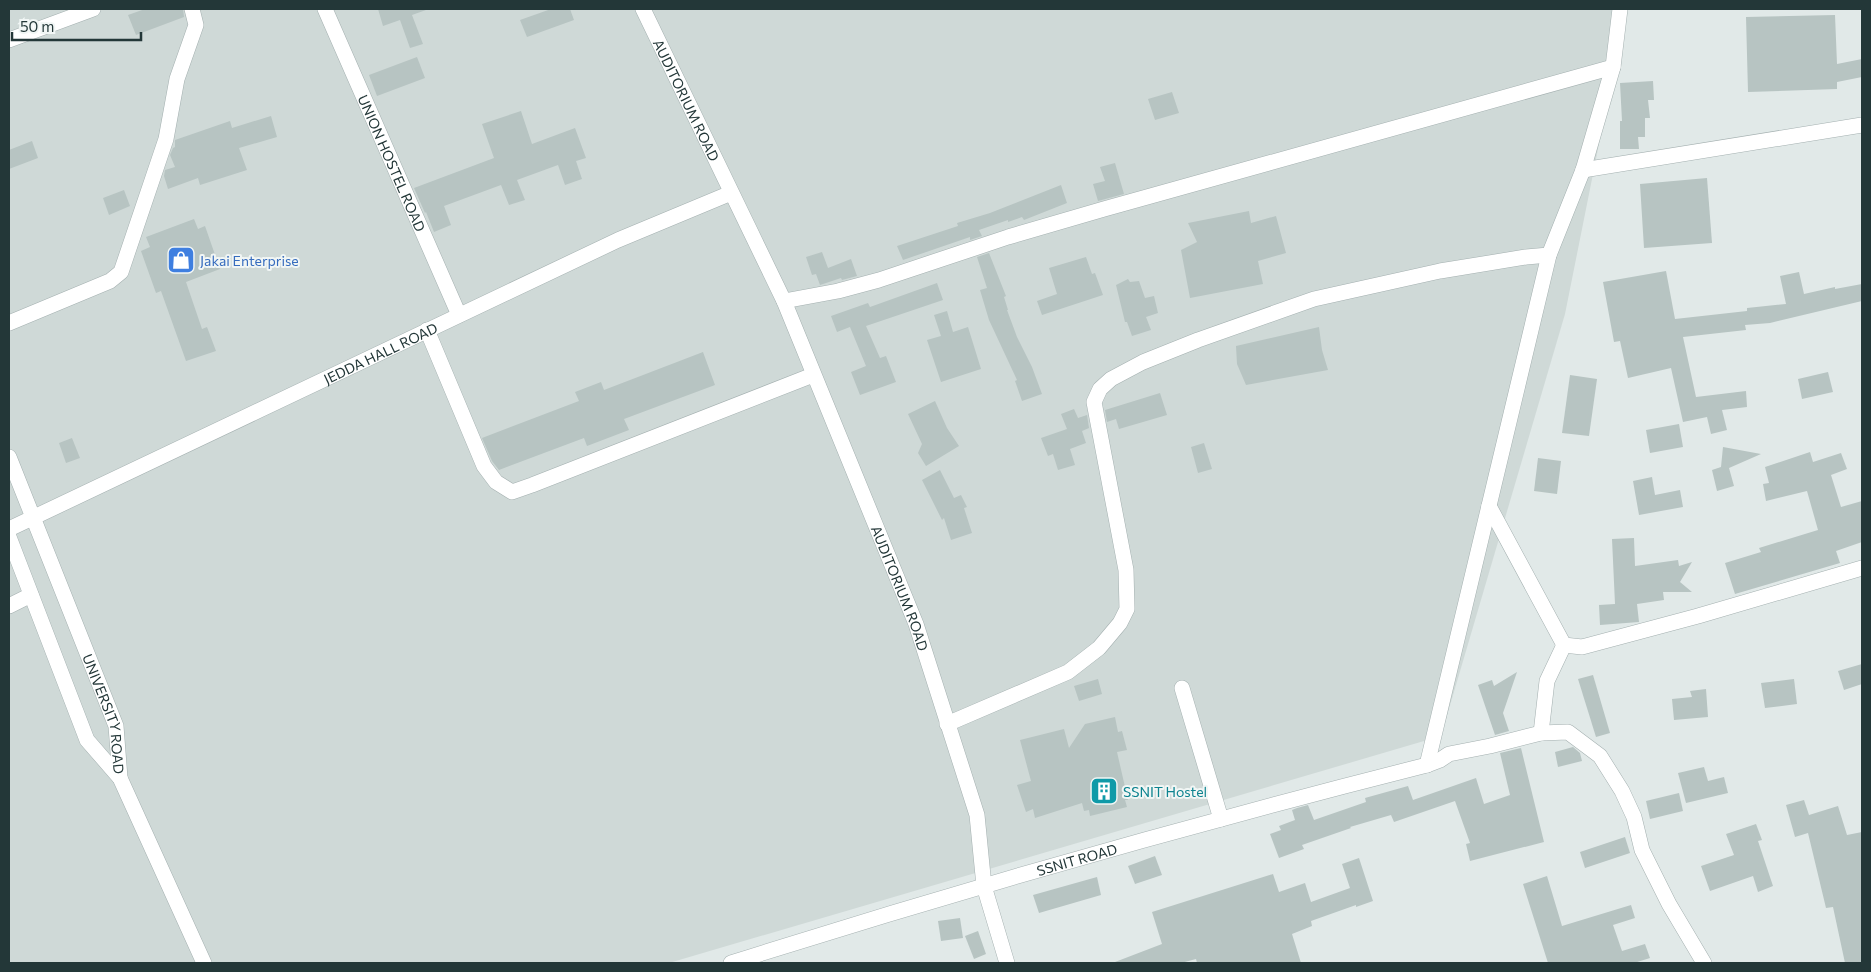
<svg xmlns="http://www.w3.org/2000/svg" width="1871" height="972" font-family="Commissioner,sans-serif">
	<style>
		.built { fill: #cfd9d7 }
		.building { fill: #b7c4c2 }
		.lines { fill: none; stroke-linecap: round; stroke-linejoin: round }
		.minor-casing { stroke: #a4b0b0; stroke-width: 16 }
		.minor { stroke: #fff; stroke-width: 15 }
		.labels { text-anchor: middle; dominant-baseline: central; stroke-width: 4; stroke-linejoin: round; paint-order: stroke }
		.street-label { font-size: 14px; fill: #233738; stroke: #f1f6f5 }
		.shop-label { font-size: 14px; fill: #366cbe; stroke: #f1f6f5; text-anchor: start }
		.culture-label { font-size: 14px; fill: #0d838f; stroke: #f1f6f5; text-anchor: start }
	</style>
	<rect width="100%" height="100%" fill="#e1e9e8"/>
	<path class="built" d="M9 9H1626L1565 314 1441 736 669 963H9Z"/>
	<g class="building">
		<path d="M145 9H183L184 17 136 35 128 15Z"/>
		<path d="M378 9H426V10L412 15 423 44 410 48 400 20 383 26Z"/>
		<path d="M551 9H570L574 20 527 37 520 20Z"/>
		<path d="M1835 15 1837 64 1862 59V77L1837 82V89L1748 92 1746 17Z"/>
		<path d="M417 57 425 78 377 96 369 75Z"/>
		<path d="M1653 81 1654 100H1648L1650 118H1645V137H1638L1639 149H1620V121H1622L1620 83Z"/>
		<path d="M1172 92 1179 113 1155 120 1148 99Z"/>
		<path d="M521 111 532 144 575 128 586 158 576 161 582 179 565 185 558 165 517 180 525 200 509 205 501 185 444 206 451 225 434 232 426 212 425 213 414 188 494 158 482 124Z"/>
		<path d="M271 116 277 137 239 148 247 170 200 185 198 178 168 189 164 176 165 170 175 167 170 155 173 148 175 147V140L230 121 232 128Z"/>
		<path d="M32 141 38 158 9 169V150Z"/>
		<path d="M1115 163 1124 194 1098 201 1093 184 1105 181 1100 167Z"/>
		<path d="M1707 178 1712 243 1644 248 1640 184Z"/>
		<path d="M1061 185 1067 203 1024 220 1022 217 1008 222V220L979 230 982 236 970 240V237L903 260 897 246 958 226 957 223 990 213Z"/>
		<path d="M124 190 130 206 109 215 103 198Z"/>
		<path d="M1249 211 1251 223 1276 216 1286 253 1258 261 1263 284 1190 298 1181 250 1197 242 1188 223Z"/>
		<path d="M194 219 198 229 205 226 220 269 186 282 202 329 207 327 216 351 186 361 161 291 156 293 141 251 150 247 146 237Z"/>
		<path d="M822 252 828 268 851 259 857 276 842 280 841 278 820 285 816 274 812 275 806 257Z"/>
		<path d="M989 253 1006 296 1004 297 1008 310H1007L1017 337 1032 367 1042 394 1022 401 1015 381 1017 380 989 320 980 290 987 288 977 257Z"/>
		<path d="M1086 257 1092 274 1095 273 1103 295 1042 315 1037 301 1057 294 1049 268Z"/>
		<path d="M1666 271 1675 319 1747 311V308L1786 304 1780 276 1799 272 1804 294 1835 287V289L1862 284V301L1770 323 1745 325 1746 330 1683 337 1696 397 1746 391 1747 407 1722 410 1727 430 1711 434 1707 417 1683 422 1671 368 1628 378 1620 341 1614 342 1603 282Z"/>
		<path d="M1128 279 1130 282 1139 281 1145 298 1154 296 1158 313 1146 317 1151 330 1132 336 1127 322H1125L1116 285Z"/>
		<path d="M937 283 943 300 866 326 880 358 886 356 896 382 860 395 851 372 866 366 850 327 837 332 831 316 868 303 870 307Z"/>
		<path d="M947 311 953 332 968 327 981 369 941 382 927 340 941 336 934 315Z"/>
		<path d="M1319 327 1322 350 1328 370 1246 385 1237 364 1236 346Z"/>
		<path d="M703 352 715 385 624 419 629 430 587 446 584 438 499 470 492 461 482 438 579 401 575 392 601 382 604 390Z"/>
		<path d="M1828 372 1833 392 1802 399 1798 379Z"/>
		<path d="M1570 375 1597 379 1589 436 1562 433Z"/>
		<path d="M1160 393 1167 415 1119 429 1116 419 1107 422 1105 410Z"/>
		<path d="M935 401 947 428 959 446 926 466 918 453 922 444 908 414Z"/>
		<path d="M1074 409 1078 418 1087 415 1089 428 1082 431 1086 443 1070 449 1075 465 1058 470 1053 454 1048 456 1041 438 1067 429 1061 414Z"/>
		<path d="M1679 424 1683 447 1650 453 1646 430Z"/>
		<path d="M72 438 80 458 66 463 59 443Z"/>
		<path d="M1204 443 1212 469 1198 473 1191 447Z"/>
		<path d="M1723 447 1761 454 1729 468 1734 486 1717 491 1712 470 1721 467Z"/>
		<path d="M1810 452 1813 462 1841 453 1847 469 1831 475 1841 507 1862 501V542L1836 551 1840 563 1735 594 1725 563 1761 552 1759 548 1818 530 1807 491 1766 501 1763 484 1769 483 1765 467Z"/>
		<path d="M1538 458 1561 461 1557 494 1534 491Z"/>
		<path d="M940 470 954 498 961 495 967 507 964 508 972 533 951 540 944 518 942 520 922 480Z"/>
		<path d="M1652 477 1655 495 1680 490 1683 507 1639 515 1633 481Z"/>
		<path d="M1634 538 1635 566 1678 560 1679 566 1692 562 1680 582 1692 592H1663L1664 600 1637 604 1639 622 1600 625 1599 605 1615 604 1612 539Z"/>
		<path d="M1862 664V684L1844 690 1838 671Z"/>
		<path d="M1517 672 1503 713 1509 731 1495 735 1478 685 1492 680 1494 686Z"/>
		<path d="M1593 675 1610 733 1596 737 1578 679Z"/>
		<path d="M1098 679 1102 694 1079 701 1074 686Z"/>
		<path d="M1794 679 1797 704 1765 708 1761 683Z"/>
		<path d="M1706 689 1708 717 1674 720 1672 699 1692 697 1690 691Z"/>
		<path d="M1115 717 1118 732 1122 731 1127 750 1117 752 1128 800H1125L1127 807 1090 816 1089 810 1084 811 1082 803 1035 818 1033 809 1026 812 1017 785 1031 781 1020 740 1064 729 1069 748 1085 724Z"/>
		<path d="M1573 747 1580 753 1582 761 1558 767 1555 752Z"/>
		<path d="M1521 748 1544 842 1470 861 1466 844 1470 843 1455 801 1394 822 1391 815 1350 827 1351 828 1302 845 1304 849 1279 858 1270 834 1281 830 1279 826 1295 820 1292 810 1297 808 1308 805 1314 820 1366 802 1365 798 1408 786 1413 800 1476 778 1484 804 1510 795 1500 753Z"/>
		<path d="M1704 767 1708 781 1724 777 1728 793 1686 803 1678 773Z"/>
		<path d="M1679 793 1683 811 1650 819 1646 801Z"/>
		<path d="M1804 800 1809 815 1838 806 1847 835 1862 832V963H1845L1833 907 1826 908 1808 833 1795 837 1786 805Z"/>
		<path d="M1756 824 1762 840 1758 841 1773 886 1758 892 1753 876 1710 891 1701 866 1734 855 1726 834Z"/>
		<path d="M1625 837 1630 853 1585 868 1580 852Z"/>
		<path d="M1155 856 1162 875 1135 884 1128 866Z"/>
		<path d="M1359 858 1373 901 1356 907V905L1311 921 1312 926 1292 934 1301 963H1197L1196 959 1181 963H1115V962L1162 944 1152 912 1273 874 1279 892 1305 883 1311 902 1350 888 1342 864Z"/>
		<path d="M1547 876 1562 926 1631 905 1635 918 1613 925 1622 951 1645 944 1650 958 1634 963H1548L1523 884Z"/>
		<path d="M1097 877 1101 895 1039 913 1033 895Z"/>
		<path d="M960 918 963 938 941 941 938 921Z"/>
		<path d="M978 931 986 954 974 959 965 936Z"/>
	</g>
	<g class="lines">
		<g class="minor-casing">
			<g id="minor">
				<path id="s1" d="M325 9 459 315"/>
				<path id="s2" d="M643 9 784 301 916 624 977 815 984 886 1007 963"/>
				<path d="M9 40 93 9"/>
				<path d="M1583 170 1862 125"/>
				<path d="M784 301 838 291 879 280 1008 237 1104 209 1613 67"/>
				<path d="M9 323 110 281 121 272 166 139 177 79 196 25 192 9"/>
				<path d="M427 330 484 466 496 482 512 492 532 485 813 375"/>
				<path id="s3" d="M9 457 116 726 120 778"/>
				<path d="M1489 506 1564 645"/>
				<path id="s4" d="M9 529 618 240 731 193"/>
				<path d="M9 537 87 740 120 778 204 963"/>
				<path d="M9 606 31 595"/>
				<path d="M1564 645 1582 647 1698 616 1862 568"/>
				<path d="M1182 688 1221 819"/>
				<path d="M947 724 1068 672 1099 648 1120 623 1127 609 1126 570 1094 402 1100 389 1111 379 1143 362 1198 340 1314 299 1440 271 1526 257 1549 255"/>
				<path d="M1541 733 1547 681 1564 645"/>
				<path d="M1427 765 1549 255 1583 170 1613 67 1620 9"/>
				<path id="s5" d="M731 963C961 890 1193 824 1427 765L1440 760 1449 754 1490 746 1541 733 1568 732 1600 756 1622 791 1634 817 1642 850 1669 904 1704 963"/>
			</g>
		</g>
		<use href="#minor" class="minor"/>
	</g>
	<defs>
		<g id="shop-square" transform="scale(1.4375)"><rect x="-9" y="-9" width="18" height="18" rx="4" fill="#3f7fe0" stroke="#f1f6f5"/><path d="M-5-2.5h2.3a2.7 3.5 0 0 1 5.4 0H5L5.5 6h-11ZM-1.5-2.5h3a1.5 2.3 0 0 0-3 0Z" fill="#fff"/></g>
		<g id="building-square" transform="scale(1.4375)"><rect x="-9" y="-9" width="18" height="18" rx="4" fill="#0f9aa8" stroke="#f1f6f5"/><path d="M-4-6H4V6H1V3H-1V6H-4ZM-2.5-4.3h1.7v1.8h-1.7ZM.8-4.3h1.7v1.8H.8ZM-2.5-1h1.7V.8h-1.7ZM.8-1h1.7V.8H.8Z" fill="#fff"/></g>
	</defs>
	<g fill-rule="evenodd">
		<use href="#shop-square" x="181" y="260"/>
		<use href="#building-square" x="1104" y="791"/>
	</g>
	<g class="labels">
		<g class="street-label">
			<text stroke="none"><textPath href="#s2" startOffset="101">AUDITORIUM ROAD</textPath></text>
			<text stroke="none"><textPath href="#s1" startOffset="168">UNION HOSTEL ROAD</textPath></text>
			<text stroke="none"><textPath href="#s4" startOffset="411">JEDDA HALL ROAD</textPath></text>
			<text stroke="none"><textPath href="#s2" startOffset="634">AUDITORIUM ROAD</textPath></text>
			<text stroke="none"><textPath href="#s3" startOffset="275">UNIVERSITY ROAD</textPath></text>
			<text stroke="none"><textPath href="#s5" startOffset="361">SSNIT ROAD</textPath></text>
		</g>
		<g class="shop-label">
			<text x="200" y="260">Jakai Enterprise</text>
		</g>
		<g class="culture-label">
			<text x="1123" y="791">SSNIT Hostel</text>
		</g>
	</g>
	<rect width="1871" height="972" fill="none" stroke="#233738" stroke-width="20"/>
	<path d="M12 32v8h129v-8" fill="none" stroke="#233738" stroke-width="2.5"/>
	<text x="20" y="32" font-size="15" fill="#233738" stroke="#f1f6f5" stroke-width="4" paint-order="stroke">50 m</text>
</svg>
